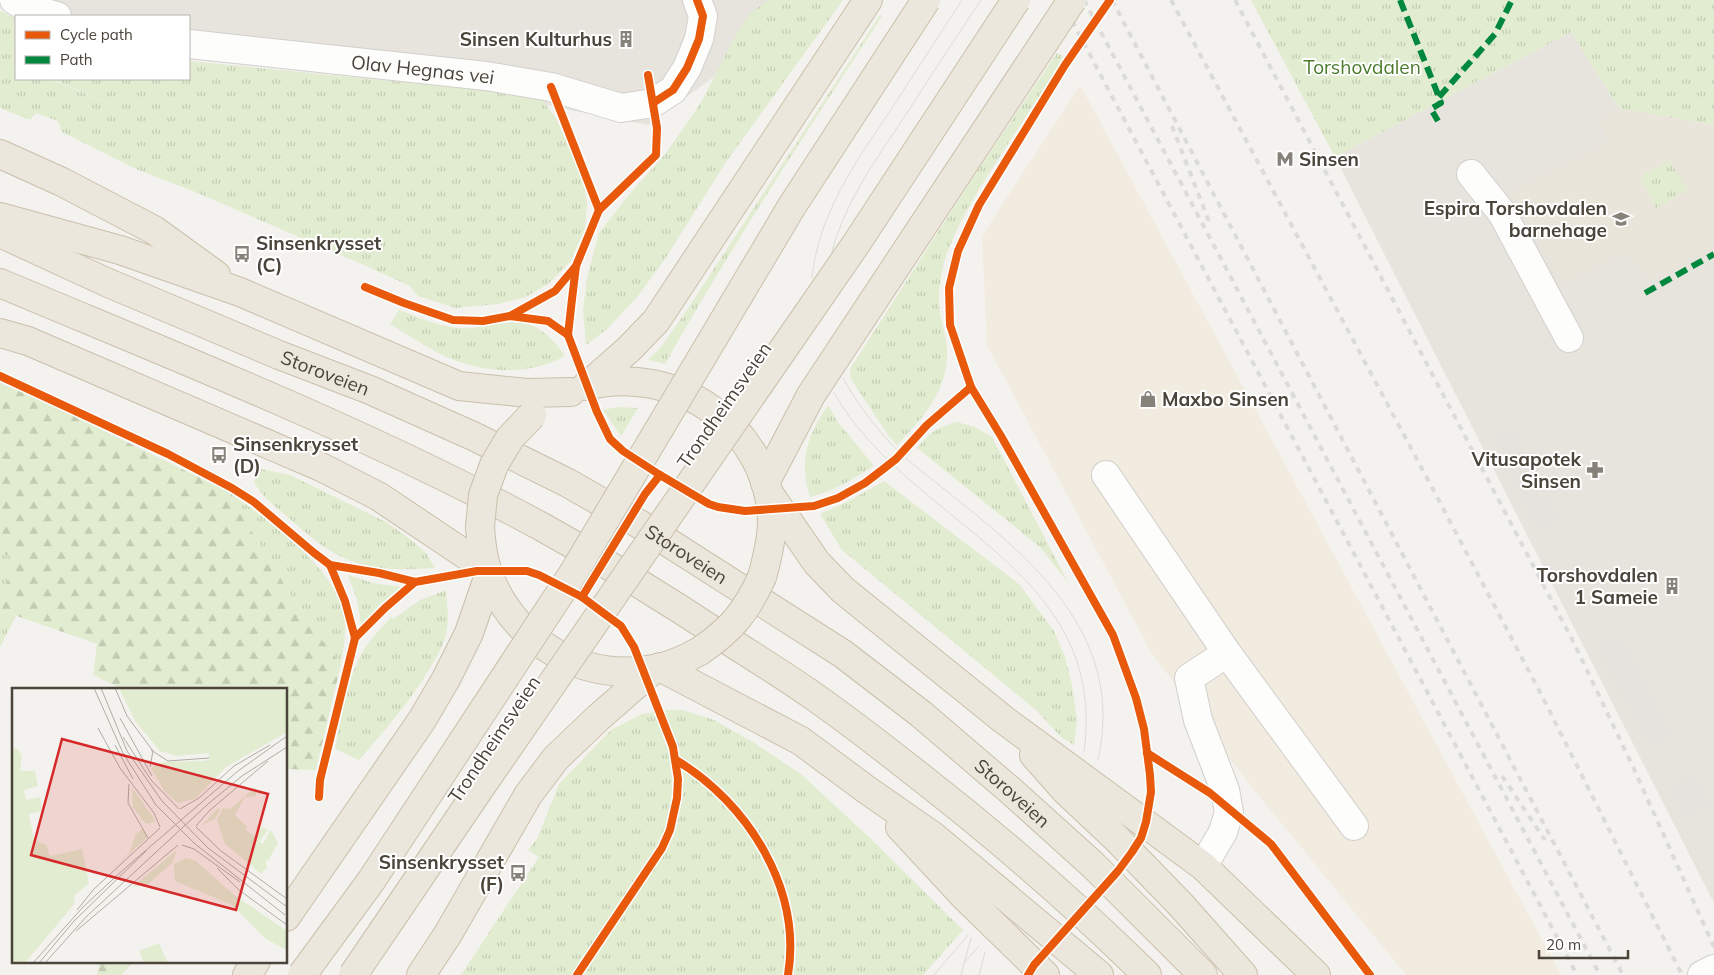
<svg xmlns="http://www.w3.org/2000/svg" width="1714" height="975" font-family="Mulish,sans-serif">
	<style>
		.residential { fill: #e7e4dd }
		.commercial { fill: #f2ebdf }
		.education { fill: #eae5da }
		.grass { fill: url(#grass-tufts) }
		.forest { fill: url(#forest-firs) }
		.parking { fill: #e6e3df }
		.lines { fill: none; stroke-linecap: round; stroke-linejoin: round }
		.minor-casing { stroke: #d2d0cc; stroke-width: 30 }
		.highway-casing { stroke: #cabfab; stroke-width: 30 }
		.minor { stroke: #fdfdfc; stroke-width: 28 }
		.highway { stroke: #ece7dc; stroke-width: 28 }
		.tram { stroke: #dbdbda; stroke-width: 1 }
		.rail { stroke: #dbdbda; stroke-width: 4; stroke-dasharray: 6 6; stroke-linecap: butt }
		.highway-bridge-casing { stroke: #cabfab; stroke-width: 30; stroke-linecap: butt }
		.highway-bridge { stroke: #ece7dc; stroke-width: 28 }
		.quiet { stroke: #00873e; stroke-width: 6; stroke-dasharray: 12 6; stroke-linecap: butt }
		.cycleway-casing { stroke: #fff; stroke-width: 11 }
		.cycleway { stroke: #e8590c; stroke-width: 8 }
		.labels { text-anchor: middle; dominant-baseline: central; stroke-width: 4; stroke-linejoin: round; paint-order: stroke }
		.poi-label { font-size: 19px; font-weight: bold; fill: #4a443a; stroke: #fff; text-anchor: end }
		.park-label { font-size: 19px; fill: #4b7b2d; stroke: #fff }
		.street-label { font-size: 19px; fill: #4a443a; stroke: #fff }
		.inset-road { fill: none; stroke: #b0aca6; stroke-width: 1 }
		.view { fill: #d62828; fill-opacity: 0.15; stroke: #d62828; stroke-width: 2.5 }
		.inset-edge { fill: none; stroke: #4a443a; stroke-width: 2.5 }
	</style>
	<defs>
		<pattern id="grass-tufts" width="24" height="20" patternUnits="userSpaceOnUse" patternTransform="scale(1.25)"><rect width="24" height="20" fill="#e1ecd0"/><path d="M3 7l-1-3M5 7V3M7 7l1-3M15 17l-1-3M17 17v-4M19 17l1-3" fill="none" stroke="#c3ccb3"/></pattern>
		<pattern id="forest-firs" width="22" height="20" patternUnits="userSpaceOnUse" patternTransform="scale(1.25)"><rect width="22" height="20" fill="#e1ecd0"/><path d="M5 1l3.5 6h-7zM16 11l3.5 6h-7z" fill="#c3ccb3"/></pattern>
	</defs>
	<rect width="100%" height="100%" fill="#f4f2ee"/>
	<g class="residential">
		<path d="M0 0H815L810 7 648 125 286 55 189 44V16H18L0 4Z"/>
		<path d="M1571 32 1619 108 1714 125V903L1335 157Z"/>
	</g>
	<path class="commercial" d="M1080 85 1561 975H1406L1246 780 1151 652 987 345 982 236Z"/>
	<path class="education" d="M1619 108 1714 125V247L1648 282 1628 251 1564 285 1512 192 1609 141 1598 119Z"/>
	<g class="grass">
		<path d="M769 0H843L726 162 665 259 638 296 606 330 586 345 583 311 587 277 599 233 627 197 666 153 702 101 731 44 750 13Z"/>
		<path d="M1251 0H1714V125L1619 108 1571 32 1335 157Z"/>
		<path d="M0 11 16 18V79H51L134 115 53 79H189V61L403 82 467 87 520 89 541 99 556 118 582 176 587 202 585 229 570 262 549 283 526 297 498 304 456 308 418 296 410 286 373 269 193 191 136 169 62 132 58 121 36 113 30 120 0 108Z"/>
		<path d="M880 15 882 16C808 130 732 245 665 364L648 360 661 347 685 313Z"/>
		<path d="M1057 53 1064 57C1045 87 1026 117 1006 147 984 181 962 214 947 253 941 270 937 295 940 313 943 327 948 343 947 358 945 394 921 420 897 445L888 435 851 379 850 369 974 176Z"/>
		<path d="M1670 160 1687 191 1656 208 1640 177Z"/>
		<path d="M399 310C418 317 438 326 458 328 473 330 489 324 504 323 533 319 550 334 565 356 532 374 492 374 457 361 434 353 412 337 390 324Z"/>
		<path d="M828 405 838 422 874 466C853 479 834 491 810 497 799 460 807 436 828 405Z"/>
		<path d="M618 407 638 408 621 436 603 410Z"/>
		<path d="M957 422 975 427 992 437 1069 584 1040 547 917 448C930 432 938 427 957 422Z"/>
		<path d="M261 469 290 475 386 522 410 539 426 553 435 568C405 570 372 571 344 558 324 549 307 534 291 520 277 508 263 498 254 482Z"/>
		<path d="M884 481 1019 584 1054 631 1065 657 1072 685 1077 720 1074 745 1061 737 1036 710 842 550 820 514 851 500Z"/>
		<path d="M227 491C266 518 342 571 345 622 346 636 343 650 341 664L306 620Z"/>
		<path d="M0 553 18 558 0 596Z"/>
		<path d="M348 575 373 583 402 587 380 604 361 625 357 600Z"/>
		<path d="M446 590C447 603 449 617 447 629 445 643 437 657 430 668 410 702 385 730 359 760L335 749C342 714 348 669 370 641 377 632 384 625 391 617L393 619 420 600Z"/>
		<path d="M0 610 16 616 0 647Z"/>
		<path d="M667 710H682L714 720 753 742 802 775 871 839 963 930 923 975H461L539 857 528 850 537 839 559 784 611 730 642 714Z"/>
	</g>
	<g class="forest">
		<path d="M0 383 43 401 227 491 306 620 341 664 316 770 286 769V689H122L93 675 97 644 0 610V596L18 558 0 553Z"/>
		<path d="M97 961H133L122 975H97L99 967Z"/>
	</g>
	<g class="parking">
		<path d="M1512 429 1559 520 1540 530 1492 439Z"/>
		<path d="M1620 637 1670 736 1651 747 1600 648Z"/>
		<path d="M1693 777 1708 804 1685 815 1672 789Z"/>
	</g>
	<g class="lines">
		<g class="minor-casing">
			<g id="minor">
				<path d="M14 0 29 9 57 16"/>
				<path id="s1" d="M189 44 486 76 551 87 621 108 653 103 673 90 687 68 699 39 703 16 697 0"/>
				<path d="M1471 174 1502 213 1569 338"/>
				<path d="M1106 475 1227 653 1189 678 1198 720 1225 790 1229 812 1223 832 1203 866"/>
				<path d="M1227 653 1354 826"/>
				<path d="M1702 975 1714 969"/>
			</g>
		</g>
		<g class="highway-casing">
			<g id="highway">
				<path d="M0 154 62 182 154 230 216 275"/>
				<path d="M0 217 120 250 240 292 459 386 527 393 571 392"/>
				<path id="s2" d="M0 233 106 282 279 355 370 390 473 436 568 483 641 525 843 654 921 714 1011 791 1093 865 1203 975"/>
				<path d="M0 283C183 360 369 433 544 528 607 563 669 601 729 641 756 658 783 675 809 693 848 720 885 749 923 779 1001 840 1076 905 1147 975"/>
				<path d="M0 333 28 341 321 467 378 496 487 569"/>
				<path d="M588 385 629 349 656 321 868 0"/>
				<path d="M586 386C675 363 769 426 772 521 772 540 767 559 762 577"/>
				<path d="M765 483 811 395 1043 44"/>
				<path d="M768 492 817 563 843 590 1004 720 1203 866 1316 975"/>
				<path d="M480 527C481 543 483 560 489 576 516 643 582 682 654 669 670 666 686 659 700 651"/>
				<path d="M660 667 801 741 867 790 933 836 1099 975"/>
				<path d="M1034 755 1065 790 1116 838 1181 905 1243 975"/>
				<path d="M900 827 965 897 1045 975"/>
				<path d="M286 917 422 720 446 679 469 633 489 575"/>
				<path d="M247 975 256 961"/>
				<path d="M421 975 448 934 528 795 556 758 599 717 654 669"/>
			</g>
		</g>
		<use href="#minor" class="minor"/>
		<use href="#highway" class="highway"/>
		<g class="tram">
			<path d="M827 276C836 214 871 167 905 116 930 77 955 39 981 0"/>
			<path d="M812 278C818 214 857 160 892 108 915 72 939 36 962 0"/>
			<path d="M843 378C859 407 879 432 902 455 997 535 1131 614 1098 760"/>
			<path d="M834 393C910 526 1110 567 1084 752"/>
			<path d="M966 961 979 946"/>
			<path d="M934 975 968 935"/>
			<path d="M961 975 971 938"/>
			<path d="M979 975 985 952"/>
		</g>
		<g class="rail">
			<path d="M1061 0 1577 975"/>
			<path d="M1084 0 1600 975"/>
			<path d="M1112 0 1623 975"/>
			<path d="M1171 0 1435 493 1542 696 1682 975"/>
			<path d="M1235 0 1574 643 1634 769 1714 947"/>
			<path d="M1172 126 1210 224"/>
			<path d="M1502 776 1545 840"/>
		</g>
		<g class="highway-bridge-casing">
			<g id="highway-bridge">
				<path d="M1043 44 1072 0"/>
				<path d="M480 527 483 495 494 465 510 438 532 415"/>
				<path d="M700 651C732 629 746 612 762 577"/>
				<path d="M302 975 371 881 574 572 792 206 926 0"/>
				<path d="M353 975 480 788 856 244 1016 0"/>
			</g>
		</g>
		<use href="#highway-bridge" class="highway-bridge"/>
		<g class="quiet">
			<path d="M1400 0 1439 97 1441 103 1431 109 1438 121"/>
			<path d="M1439 97 1495 34 1512 0"/>
			<path d="M1645 293 1714 254"/>
		</g>
		<g class="cycleway-casing">
			<g id="cycleway">
				<path d="M648 75 657 128 656 155 599 210 576 266 572 299 568 335 597 412 610 439 623 451 660 475 709 504 718 507 745 511 814 506 838 498 865 483 882 470 896 459 927 425 971 387"/>
				<path d="M551 87 599 210"/>
				<path d="M653 103 673 90 687 68 699 39 703 16 697 0"/>
				<path d="M365 287 404 303 453 320 483 321 510 316 548 321 568 335"/>
				<path d="M510 316 555 291 576 266"/>
				<path d="M0 376 168 454 232 488 254 502 313 552 330 565 379 573 415 582 477 571H527L539 575 582 597 602 612 621 626 634 647 673 747 678 779 677 798 670 830 662 848 577 975"/>
				<path d="M582 597 645 494 660 475"/>
				<path d="M355 638 385 608 415 582"/>
				<path d="M1147 753 1210 793 1271 844 1370 975"/>
				<path d="M676 760C748 803 802 889 788 975"/>
				<path d="M319 797 320 780 355 638 345 601 330 565"/>
				<path d="M1028 975 1034 965 1118 871 1132 852 1141 838 1146 822 1151 792 1150 775 1144 729 1136 698 1113 635 1001 436 971 387 950 325 949 288 958 251 979 205 1065 65 1110 0"/>
			</g>
		</g>
		<use href="#cycleway" class="cycleway"/>
	</g>
	<defs>
		<g id="building-bare" transform="scale(1.35)"><path d="M-4-6H4V6H1V3H-1V6H-4ZM-2.5-4.3h1.7v1.8h-1.7ZM.8-4.3h1.7v1.8H.8ZM-2.5-1h1.7V.8h-1.7ZM.8-1h1.7V.8H.8Z" fill="#868179" stroke="#fff" stroke-width="2.5" paint-order="stroke"/></g>
		<g id="metro-bare" transform="scale(1.35)"><path d="M-5.5 5V-5H-3L0 0L3-5H5.5V5H3V-.5L0 4L-3-.5V5Z" fill="#868179" stroke="#fff" stroke-width="2.5" paint-order="stroke"/></g>
		<g id="school-bare" transform="scale(1.35)"><path d="M0-5L7-2L0 1L-7-2ZM-4 1L0 2.5L4 1V4Q0 6-4 4Z" fill="#868179" stroke="#fff" stroke-width="2.5" paint-order="stroke"/></g>
		<g id="bus-bare" transform="scale(1.35)"><path d="M-5-6H5V4H4V6H2V4H-2V6H-4V4H-5ZM-3.5-4V0h7V-4ZM-3.5 1.2v1.5H-2V1.2ZM2 1.2v1.5H3.5V1.2Z" fill="#868179" stroke="#fff" stroke-width="2.5" paint-order="stroke"/></g>
		<g id="shop-bare" transform="scale(1.35)"><path d="M-5-2.5h2.3a2.7 3.5 0 0 1 5.4 0H5L5.5 6h-11ZM-1.5-2.5h3a1.5 2.3 0 0 0-3 0Z" fill="#868179" stroke="#fff" stroke-width="2.5" paint-order="stroke"/></g>
		<g id="pharmacy-bare" transform="scale(1.35)"><path d="M-2-6h4v4h4v4h-4v4h-4v-4h-4v-4h4Z" fill="#868179" stroke="#fff" stroke-width="2.5" paint-order="stroke"/></g>
	</defs>
	<g fill-rule="evenodd">
		<use href="#building-bare" x="626" y="39"/>
		<use href="#metro-bare" x="1285" y="159"/>
		<use href="#school-bare" x="1621" y="219"/>
		<use href="#bus-bare" x="242" y="254"/>
		<use href="#shop-bare" x="1148" y="399"/>
		<use href="#bus-bare" x="219" y="455"/>
		<use href="#pharmacy-bare" x="1595" y="470"/>
		<use href="#building-bare" x="1672" y="586"/>
		<use href="#bus-bare" x="518" y="873"/>
	</g>
	<g class="labels">
		<g class="poi-label">
			<text x="612" y="39">Sinsen Kulturhus</text>
			<text x="1299" y="159" text-anchor="start">Sinsen</text>
			<text x="1607" y="208">Espira Torshovdalen<tspan x="1607" dy="22">barnehage</tspan></text>
			<text x="256" y="243" text-anchor="start">Sinsenkrysset<tspan x="256" dy="22">(C)</tspan></text>
			<text x="1162" y="399" text-anchor="start">Maxbo Sinsen</text>
			<text x="233" y="444" text-anchor="start">Sinsenkrysset<tspan x="233" dy="22">(D)</tspan></text>
			<text x="1581" y="459">Vitusapotek<tspan x="1581" dy="22">Sinsen</tspan></text>
			<text x="1658" y="575">Torshovdalen<tspan x="1658" dy="22">1 Sameie</tspan></text>
			<text x="504" y="862">Sinsenkrysset<tspan x="504" dy="22">(F)</tspan></text>
		</g>
		<g class="park-label">
			<text x="1362" y="67">Torshovdalen</text>
		</g>
		<g class="street-label">
			<text stroke="none"><textPath href="#s1" startOffset="235">Olav Hegnas vei</textPath></text>
			<text stroke="none"><textPath href="#s2" startOffset="354">Storoveien</textPath></text>
			<text transform="translate(724 405) rotate(-55)">Trondheimsveien</text>
			<text stroke="none"><textPath href="#s2" startOffset="759">Storoveien</textPath></text>
			<text transform="translate(494 739) rotate(-56)">Trondheimsveien</text>
			<text stroke="none"><textPath href="#s2" startOffset="1164">Storoveien</textPath></text>
		</g>
	</g>
	<g transform="translate(12 688)">
		<rect width="275" height="275" fill="#f4f2ee"/>
		<path d="M107 0H275V44L214 79 183 111 166 115 153 104 139 80 151 74 192 73 198 71 196 65 164 68 148 63 123 33ZM0 60 6 61 10 68 8 83H23L26 98 12 102 14 112 28 109 30 123 17 126 22 152 34 157 38 168 70 161 77 195 62 208 63 215 13 275H0ZM120 99 141 129 143 134 134 136 121 120ZM206 120 208 122 203 131 190 137ZM250 139 256 142 247 154 251 156 259 142 266 155 261 164 240 155ZM131 140 135 150 100 182 117 165 124 146ZM165 162 160 175 135 197 120 199ZM174 170 184 173 221 206 275 243V262L254 251 220 217 163 193 162 176ZM147 255 156 275H132L127 263Z" fill="#e1ecd0"/>
		<path d="M244 99V108L233 109 223 127 235 139 234 142 245 150 240 155 261 164 256 173 253 172 255 179 249 186 213 156 205 132 211 120 218 121Z" fill="#e1ecd0"/>
		<path d="M149 0H158L188 38 160 60 127 18ZM217 22 231 39 204 60 191 43Z" fill="#e1ecd0"/>
		<path class="inset-road" d="M82 0 111 65 144 117 182 155 273 227M89 0 115 63 150 113 196 160 275 219M103 0 115 28 141 63 138 79M108 30 140 88M86 40 108 80 142 125 148 139M111 49 139 92 167 121M103 57 121 91M139 62 156 73 197 70M117 96 116 115 136 150M168 121 187 110 222 78 258 57M184 138 197 123 256 73M184 139 209 163 275 211M170 157 182 161 228 194M205 180 227 202 275 237M65 222 82 201 148 140M64 243 166 157M21 275 71 219 111 182 226 83 275 48M27 275 62 233 134 163M33 275 74 229 196 116 230 88 275 59"/>
		<path class="view" d="M50 51 256 106 224 222 19 167Z"/>
		<rect width="275" height="275" class="inset-edge"/>
	</g>
	<rect x="15" y="15" width="175" height="65" fill="#ffffff" stroke="#b7b4b0"/>
	<rect x="25" y="31" width="25" height="8" fill="#e8590c" stroke="#b7b4b0"/>
	<text x="60" y="40" font-size="15" fill="#4a443a">Cycle path</text>
	<rect x="25" y="56" width="25" height="8" fill="#00873e" stroke="#b7b4b0"/>
	<text x="60" y="65" font-size="15" fill="#4a443a">Path</text>
	<path d="M1539 950v8h89v-8" fill="none" stroke="#4a443a" stroke-width="2.5"/>
	<text x="1546" y="950" font-size="15" fill="#4a443a" stroke="#ffffff" stroke-width="4" paint-order="stroke">20 m</text>
</svg>
